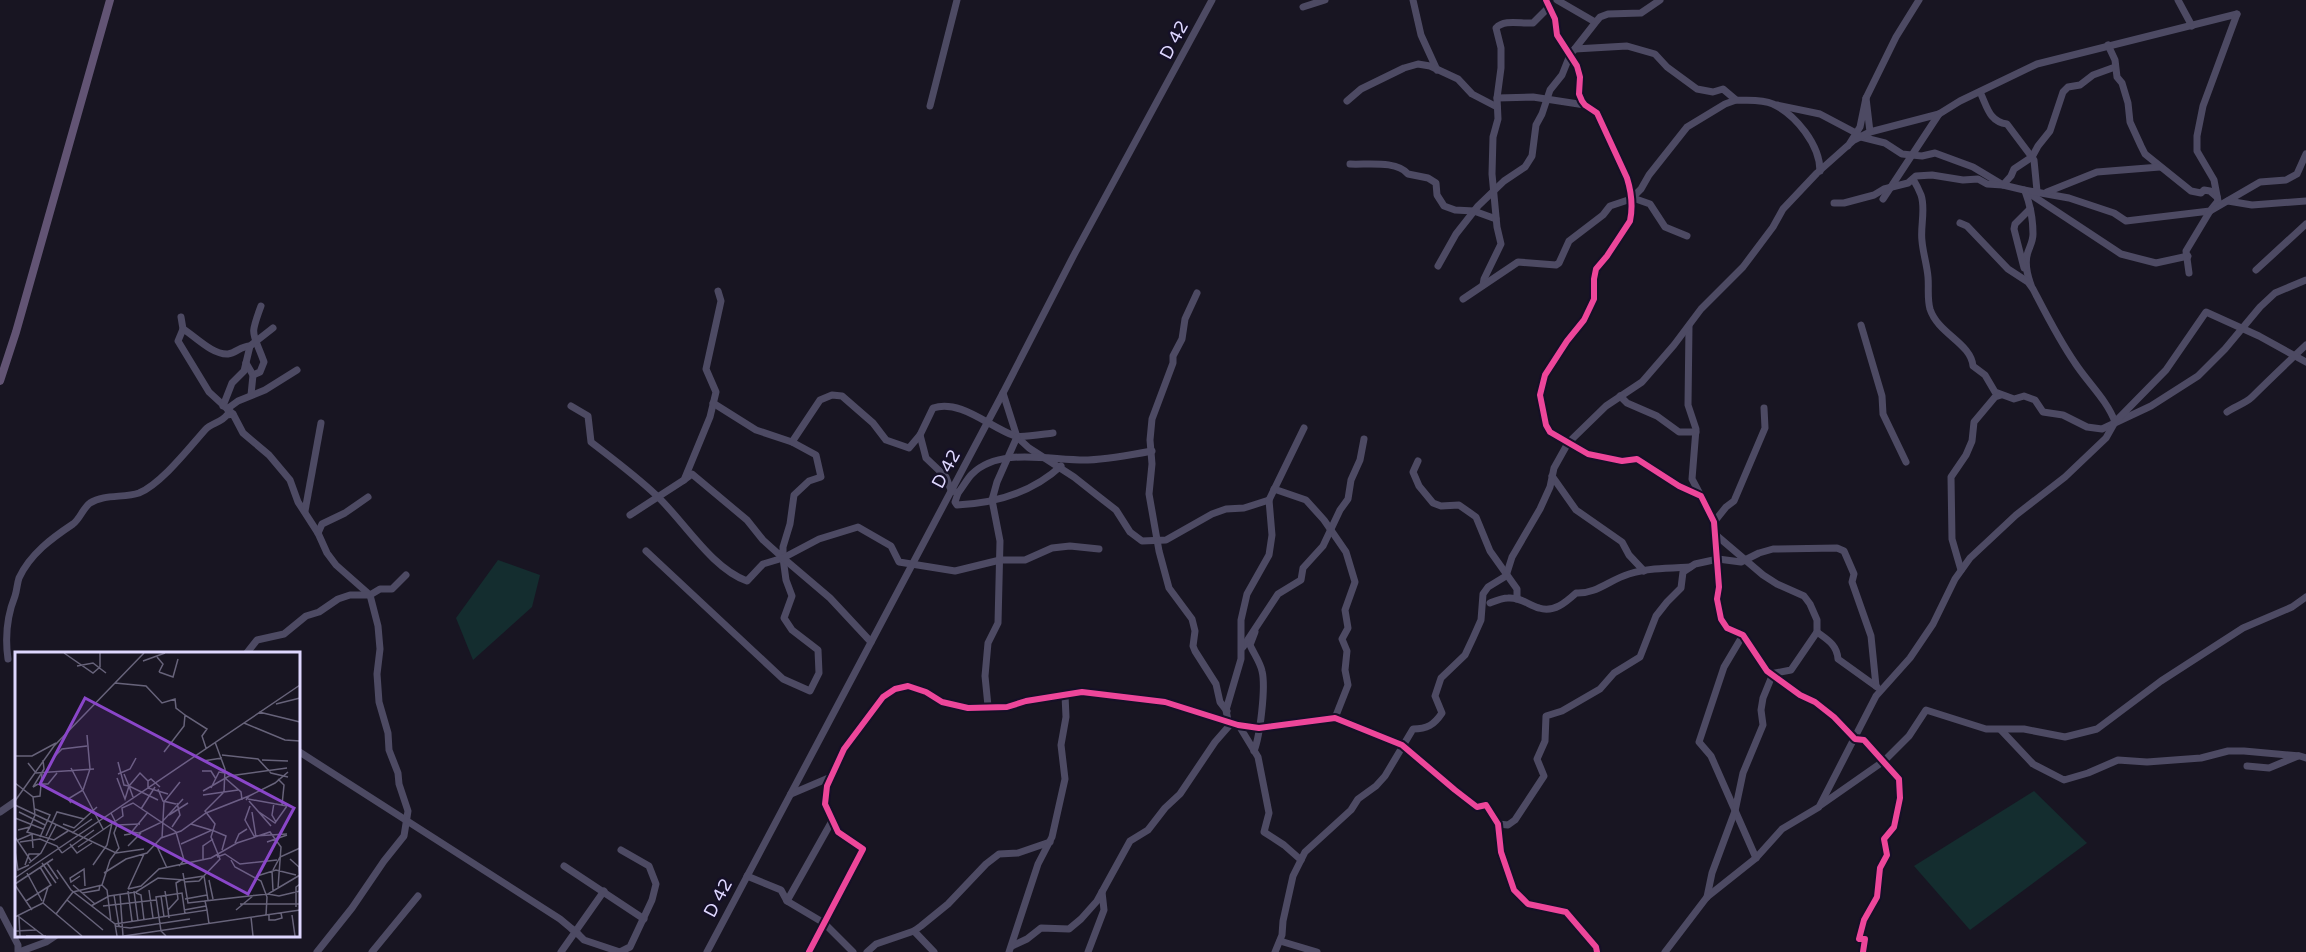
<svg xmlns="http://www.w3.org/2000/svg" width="2306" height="952" font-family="'Varela Round',sans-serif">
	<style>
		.green { fill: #142d2f }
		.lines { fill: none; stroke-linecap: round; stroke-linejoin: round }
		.minor { stroke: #4d4a63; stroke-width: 7 }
		.major { stroke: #625474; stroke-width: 8 }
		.minor-bridge { stroke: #4d4a63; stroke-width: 7 }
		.cycleway-casing { stroke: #151027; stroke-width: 10 }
		.cycleway { stroke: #ed469a; stroke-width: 6 }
		.labels { text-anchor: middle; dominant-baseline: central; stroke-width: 5; stroke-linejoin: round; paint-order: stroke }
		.street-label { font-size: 18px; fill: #ded7ff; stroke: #151027 }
		.inset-road { fill: none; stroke: #67637a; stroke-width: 1.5 }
		.view { fill: #8a46c9; fill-opacity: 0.15; stroke: #8a46c9; stroke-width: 3 }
		.inset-edge { fill: none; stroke: #ded7ff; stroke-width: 3 }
	</style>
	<rect width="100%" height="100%" fill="#181522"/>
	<g class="green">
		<path d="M498 560 540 575 532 607 473 660 456 618Z"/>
		<path d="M2034 791 2087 843 1970 930 1914 866Z"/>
	</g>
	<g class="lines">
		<g class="minor">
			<path d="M1413 0 1421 35 1437 70"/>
			<path d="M1546 0 1555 19 1557 35 1577 66 1580 77 1579 94 1582 101 1585 105 1597 113 1627 178C1631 191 1633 207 1630 221L1607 256 1596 269 1594 279V299L1584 320 1567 341 1545 375 1540 395 1546 425 1550 432 1588 454 1622 461 1637 459 1679 486 1701 496 1714 522 1719 587 1717 599 1721 619 1727 628 1743 635 1767 671 1800 695 1815 702 1834 717 1855 739 1864 740 1899 779 1900 798 1894 827 1884 839 1887 855 1880 868 1877 897 1864 920 1859 939H1865L1863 952"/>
			<path d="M1557 0 1595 22"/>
			<path d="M2178 0 2192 26"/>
			<path d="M1303 7 1325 0"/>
			<path d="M2108 45 2115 60 2117 77 2122 83 2128 103 2130 122 2141 146 2145 154 2191 191 2201 193 2204 190 2210 191 2217 197"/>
			<path d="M1575 49 1627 46 1655 54 1667 67 1697 89 1713 92 1723 89 1736 100C1748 101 1761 99 1773 104 1796 115 1820 145 1820 171"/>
			<path d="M1980 92C1987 106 1989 122 2007 124L2034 160 2037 191"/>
			<path d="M1497 98 1533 97 1585 105"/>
			<path d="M1866 98 1896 37 1919 0"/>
			<path d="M1347 101 1361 89 1404 68 1418 64 1430 66 1458 79 1472 94 1497 107"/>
			<path d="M1777 105 1820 114 1856 133"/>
			<path d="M930 106 957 0"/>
			<path d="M1870 132 1939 114 1960 101 2037 64 2237 14"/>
			<path d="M1861 137 1885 143 1902 154 1922 156 1935 153 1973 167 2003 185 2024 190 2121 254 2156 263 2188 256"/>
			<path d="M1350 164C1366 165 1397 160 1408 174L1428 178 1436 183 1437 195 1444 206 1455 210 1474 211 1496 219"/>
			<path d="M1913 179C1916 184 1919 190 1921 195 1926 209 1920 227 1922 241 1923 253 1927 265 1928 277 1929 288 1927 298 1930 309 1938 334 1971 343 1973 366L1985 375 1995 392 2014 399 2024 396 2035 400 2043 412 2063 415 2087 427 2102 429 2151 406 2198 376 2225 349 2260 307 2275 293 2306 280"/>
			<path d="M2024 190 2069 198 2114 213 2126 221 2210 211 2218 201 2214 180 2197 151V136L2203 106 2237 14"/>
			<path d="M2025 191C2030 204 2033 220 2033 234 2033 241 2030 246 2028 252 2024 263 2027 274 2031 285"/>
			<path d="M2047 192 2097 172 2160 167"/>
			<path d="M1633 198 1650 204 1665 227 1687 236"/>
			<path d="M1883 199 1939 114"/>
			<path d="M2228 201 2252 205 2306 201"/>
			<path d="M1834 203H1844L1874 195 1884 189 1908 183 1916 176 1932 175 1963 180 1978 179 1987 184 2003 185 2011 176 2014 169 2032 157 2038 146 2050 131 2063 92 2068 87 2080 85 2093 75 2115 67"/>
			<path d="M1960 223 1967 226 2008 269 2028 282 2033 289C2046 314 2059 340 2075 363 2088 383 2107 400 2115 422"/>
			<path d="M1438 266 1456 234 1478 206 1504 181 1525 167 1532 156 1536 125 1542 114 1550 90 1562 75 1570 55 1595 23 1600 17 1608 14 1641 13 1660 0"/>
			<path d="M2024 268 2014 229 2015 224 2030 209"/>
			<path d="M2256 270 2306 224"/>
			<path d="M2189 273 2186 251 2210 211 2260 182 2286 180 2297 174 2306 154"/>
			<path d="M1483 285 1484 279 1501 244 1497 227 1492 174 1493 137 1498 119 1497 98 1501 68V48L1496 28C1504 19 1521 24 1533 23L1549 7"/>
			<path d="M1197 293 1185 319 1182 339 1173 356V363L1152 419 1150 440 1152 464 1149 494 1159 551 1169 588 1192 619 1195 631 1193 646 1195 651 1216 684 1220 702 1227 711"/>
			<path d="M1463 299 1518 262 1556 265 1559 263 1569 241 1603 215 1610 206 1631 199 1641 189 1649 175 1687 127 1725 104 1736 100"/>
			<path d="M181 317 183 329 178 341 209 392 233 414 243 433 269 455 290 480 298 502 318 533 327 553 336 565 370 595 378 626 380 649 377 674 379 702 388 733 389 750 398 773 399 784 408 811 404 836 384 861 352 908 317 952"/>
			<path d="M1861 325 1882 396 1883 414 1906 462"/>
			<path d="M1689 326 1688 405 1696 429 1692 479 1701 496"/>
			<path d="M183 329C195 336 212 355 228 354 236 353 241 346 250 346"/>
			<path d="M246 363 253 375 251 395"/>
			<path d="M253 375 260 372 264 362C253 331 249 338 261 306"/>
			<path d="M1003 393 1017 437 1029 448 1074 477 1098 496 1116 510 1130 532 1142 541 1166 540 1212 514 1226 509 1244 508 1269 500"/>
			<path d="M1620 396 1627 403 1657 416 1679 432H1696"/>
			<path d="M713 403 756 430 792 442"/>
			<path d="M223 406 232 383 244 371 250 346 273 328"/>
			<path d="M571 406 588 416 591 442C613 459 636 476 656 495 684 521 711 568 747 581L763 564 783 558 786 580 792 596 784 618 792 630 818 650 819 673 810 691 783 679 646 551"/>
			<path d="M227 409 238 401 265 390 297 370"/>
			<path d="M2227 412C2234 407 2246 403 2252 397 2269 380 2288 362 2306 345"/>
			<path d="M1053 433C1044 434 1022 438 1015 436 989 427 961 399 933 408L920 435 926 458 946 477 951 490 958 493C963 487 967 479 972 474 1000 446 1052 461 1088 460 1109 459 1131 455 1152 451"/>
			<path d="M1418 461 1413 472 1419 486 1433 503 1441 506 1459 505 1476 517 1490 551 1517 589V599"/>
			<path d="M1552 476 1576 510 1622 542 1629 555 1644 571"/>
			<path d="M684 480 692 474 747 520 763 540 783 558V547L790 524 794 495 809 481 821 477 816 455 792 442 820 400 832 395 842 396 873 423 886 440 909 448 920 435"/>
			<path d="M1274 489 1306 500 1324 520 1346 552 1355 582 1345 610 1348 628 1342 639 1347 651 1345 670 1348 685 1335 718"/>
			<path d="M958 493 955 502 957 505C995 503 1033 492 1061 466"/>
			<path d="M305 511 321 423"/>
			<path d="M630 515 684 480 710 417 716 392 706 369 721 301 718 291"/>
			<path d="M1714 522 1726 507 1734 501 1765 428 1764 408"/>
			<path d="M318 533 322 524 345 513 368 497"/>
			<path d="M1716 535 1763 575 1777 584 1804 596 1810 604 1817 620V632L1791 670 1770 674"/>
			<path d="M1961 570 1952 539 1951 477 1966 455 1972 441 1974 422 1995 397 2001 395"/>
			<path d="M1490 603C1495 601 1502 598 1508 598 1521 597 1528 605 1539 608 1554 613 1566 602 1576 593 1597 594 1609 580 1629 574 1648 568 1670 568 1690 567"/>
			<path d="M1817 632C1828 640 1837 645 1838 659L1877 687"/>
			<path d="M1743 635 1724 667 1699 742 1711 756 1756 858"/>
			<path d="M871 642 830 598 783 558 819 539 858 527 891 546 899 562 955 571 1000 560H1025L1052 548 1070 546 1099 549"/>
			<path d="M1243 647 1278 594 1301 580 1303 568 1323 546 1340 510 1348 499 1351 480 1360 460 1364 439"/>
			<path d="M246 654 257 640 284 634 306 616 319 612 338 599 350 595H370L380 589H392L406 575"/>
			<path d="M8 659C5 638 7 616 15 596 17 590 17 584 19 578 30 554 52 538 73 524 80 519 83 508 90 503 104 494 124 498 139 493 161 484 189 448 205 430 211 423 221 423 227 415L233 414"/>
			<path d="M988 706 985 676 988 643 998 623 1000 541 992 500 997 482 1017 437"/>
			<path d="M1238 724 1258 757 1269 813 1264 832 1284 845 1301 860"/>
			<path d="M2001 730 2033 764 2064 780 2088 773 2118 760 2147 762 2201 758 2228 751H2244L2300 756 2306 758"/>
			<path d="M298 751 560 919 572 929"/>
			<path d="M1254 751C1260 736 1266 687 1262 671 1260 662 1254 654 1250 645L1255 632"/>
			<path d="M2247 766 2269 768 2298 756"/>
			<path d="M791 794 831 777"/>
			<path d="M1821 805 1884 761 1909 736 1926 710 1986 729H2024L2065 737 2097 729 2161 681 2243 628 2292 607 2306 597"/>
			<path d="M0 812 16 801"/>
			<path d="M1498 824 1508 825 1515 820 1544 776 1537 759 1545 741 1546 716 1562 711 1600 689 1614 673 1640 657 1656 616 1667 602 1681 588 1683 572 1695 564 1718 559 1741 562 1759 553 1773 549 1837 548 1844 551 1854 574 1852 582 1871 636 1876 686"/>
			<path d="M564 866 644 919"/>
			<path d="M747 876 781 890 787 901 824 923 853 952"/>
			<path d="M1707 897 1712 873 1735 811 1743 773 1763 725 1761 710 1763 698 1772 676"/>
			<path d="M787 901 832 821"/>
			<path d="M0 910 18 945V952"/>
			<path d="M914 931 934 952"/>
			<path d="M578 934 584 940 620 952"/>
			<path d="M1280 941 1317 952"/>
			<path d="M1012 946 1027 939 1041 928 1069 929 1081 919 1097 901 1130 841 1148 830 1165 808 1180 794 1215 742 1229 726 1226 710 1241 659V620L1247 594 1269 555 1272 535 1269 500 1304 428"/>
			<path d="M19 952 46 942 55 936"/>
			<path d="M372 952 418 896"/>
			<path d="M561 952 604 891"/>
			<path d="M620 952 630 947 652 900 656 884 649 866 621 850"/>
			<path d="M707 952 1003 393 1075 253 1212 0"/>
			<path d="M809 952 863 849 838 832 825 804 827 786 844 749 883 697 895 689 908 686 926 692 942 702 968 708 1007 707 1026 701 1082 692 1165 702 1238 725 1259 728 1335 718 1402 745 1455 790 1477 807 1486 805 1498 824 1501 852 1514 890 1528 904 1566 912 1596 947 1597 952"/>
			<path d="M867 952 876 944 914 931 921 926 948 904 986 864 999 854 1018 853 1050 842"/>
			<path d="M1009 952 1038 864 1052 837 1065 779 1061 745 1066 717 1065 695"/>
			<path d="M1088 952 1104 910 1102 892"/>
			<path d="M1275 952 1282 935 1283 921 1293 876 1305 852 1351 810 1358 799 1376 786 1385 776 1413 729C1427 729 1434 725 1442 713L1435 696 1441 678 1465 655 1473 638 1481 620 1483 594 1488 587 1506 576 1512 557 1540 509 1550 487 1554 468 1568 443 1606 406 1642 382 1674 345 1701 309 1743 267 1773 227 1783 209 1817 173 1854 140 1870 132 1866 98 1860 127 1848 146"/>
			<path d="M1665 952 1707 897 1756 858 1782 829 1819 807 1876 696 1910 658 1933 624 1955 579 1970 558 2016 515 2065 477 2106 438 2115 422 2166 370 2206 312 2259 336 2306 362"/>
		</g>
		<path class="major" d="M0 381 16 332 110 0"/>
		<path class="minor-bridge" d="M572 929 578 934"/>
		<g class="cycleway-casing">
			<g id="cycleway">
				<path d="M1546 0 1555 19 1557 35 1577 66 1580 77 1579 94 1582 101 1585 105 1597 113 1627 178C1631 191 1633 207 1630 221L1607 256 1596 269 1594 279V299L1584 320 1567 341 1545 375 1540 395 1546 425 1550 432 1588 454 1622 461 1637 459 1679 486 1701 496 1714 522 1719 587 1717 599 1721 619 1727 628 1743 635 1767 671 1800 695 1815 702 1834 717 1855 739 1864 740 1899 779 1900 798 1894 827 1884 839 1887 855 1880 868 1877 897 1864 920 1859 939H1865L1863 952"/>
				<path d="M809 952 863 849 838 832 825 804 827 786 844 749 883 697 895 689 908 686 926 692 942 702 968 708 1007 707 1026 701 1082 692 1165 702 1238 725 1259 728 1335 718 1402 745 1455 790 1477 807 1486 805 1498 824 1501 852 1514 890 1528 904 1566 912 1596 947 1597 952"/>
			</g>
		</g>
		<use href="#cycleway" class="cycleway"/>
	</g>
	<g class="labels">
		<g class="street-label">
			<text transform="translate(1174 40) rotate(-62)">D 42</text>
			<text transform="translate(946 469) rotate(-62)">D 42</text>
			<text transform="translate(718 898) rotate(-62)">D 42</text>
		</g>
	</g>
	<g transform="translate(15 652)">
		<rect width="285" height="285" fill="#181522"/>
		<path class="inset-road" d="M49 1 78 21 85 15V1M142 5 148 12 144 20M128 9 150 1M62 14 78 11 91 21M144 20 158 25 163 7M100 31 131 34 147 51 160 47 161 56 170 63M261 52 285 46M244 60 285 70M229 71 270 88 285 89M149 100 169 74 170 63 192 77 187 84 191 96M207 103 243 107 256 121 273 125M0 104H17L41 91M39 105 47 97 72 94M247 108 273 109M188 109 207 106M13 111 21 121 79 117M56 116 88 177M187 119H196L201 127M103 122 115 117 121 106M109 122 114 134 125 121 133 129M102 126 110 147 114 134 109 133 103 110M210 126 226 140 227 148M263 127 269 133 267 153M0 131 18 145 20 163 15 175 3 178M23 132 18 135 29 117 28 108M26 132H33L42 121M145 135 136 127 133 129V136L153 142M196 136 204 120 210 121M143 137 148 149 161 152M188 139 214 124 272 116M188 143 223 138M234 144 260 131 273 120M18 145 25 144 27 121M118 145 114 134 143 148M233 147 272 154M0 149 39 94 129 1M234 149 256 174M56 151 53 147 68 138 75 117 72 83M259 151 257 163 261 170M0 153 101 201 129 197M235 154 230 168 239 184 272 182M20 157 35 163 25 185M126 157 140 135M4 160 30 173M237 160 241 185M244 160 260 171 272 154M154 163 173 151M0 166 28 177M48 172 59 176 82 155M176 172 196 178M102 173 125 172M15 175 12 180 39 188 53 179M157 175 165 163 162 151M116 180 124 181 147 170 168 147M57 181 77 167M109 183 115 182 133 160M31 184 42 160 69 167M0 185 16 209M147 186 149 150 165 130M3 188 17 182 18 196M5 190 25 187 42 194 47 201M252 190 272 183M220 191 224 182 232 177M55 192 62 201 77 191M141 192 152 216M166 192 197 178 211 184 207 198M113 194 126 181M63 195 108 164 107 156 118 151 161 180 169 208 164 214M0 199 3 218 14 213M47 201 79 178M202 205 210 202 225 212 262 208M275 207 284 215 285 224M188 208V194L198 187M216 208 220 215 246 229 252 245 251 263M14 211 26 201 41 173M27 211 41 231M32 211 43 227M10 213 14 202H25M78 213 92 193 97 171M42 218 56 238 100 272 102 284M258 218 265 205 285 196M257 219 258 239M12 221 27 249M89 221 111 207 132 201 146 186 166 179 191 161 234 144 231 148M168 221 173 251 190 249M65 224 56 230 55 226 69 217 70 234M189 224 193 248M242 224 261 218 281 223M0 226 285 33M169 227 189 224M194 228 198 247M169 230 184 229 205 207 196 185 200 172 190 159 209 140 210 117 200 90M0 232 38 207M0 233 17 258M58 233 80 252M87 233 95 208 104 196 99 181 102 173 96 161M113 237 126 234 144 217 196 206 222 191 255 180 266 195 263 236M113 237 129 202M134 238 138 266M113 239 117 269M119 239 123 269M150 239 153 258M67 241 84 238 85 233M121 241 126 243 129 268M105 242 108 284M253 242 264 244 285 239M99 243 104 274M146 244 149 265M170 247 192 243M52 248 88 278M11 249 36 233 25 215M28 251 67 284M225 252H285M76 254 94 244 121 240 143 226 169 228M88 254 141 248M281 255V235L285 232M169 258 191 254M192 258 190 249 253 242 285 223M221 258 239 243M41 262 58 240 87 233 92 238 96 270M254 263V268H260L267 266 266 261M277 263 280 284M3 264 29 284M0 265 28 251 33 235M4 265 5 284M236 265 238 284M154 266 153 258 163 247 161 231 166 228M100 272 192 258 194 272M100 274 115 276 175 267M0 279 21 278M11 284H31M109 284 285 258M151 284 146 279 141 245 167 241 170 262"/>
		<path class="view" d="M70 46 279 156 233 242 25 132Z"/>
		<rect width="285" height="285" class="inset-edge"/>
	</g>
</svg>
